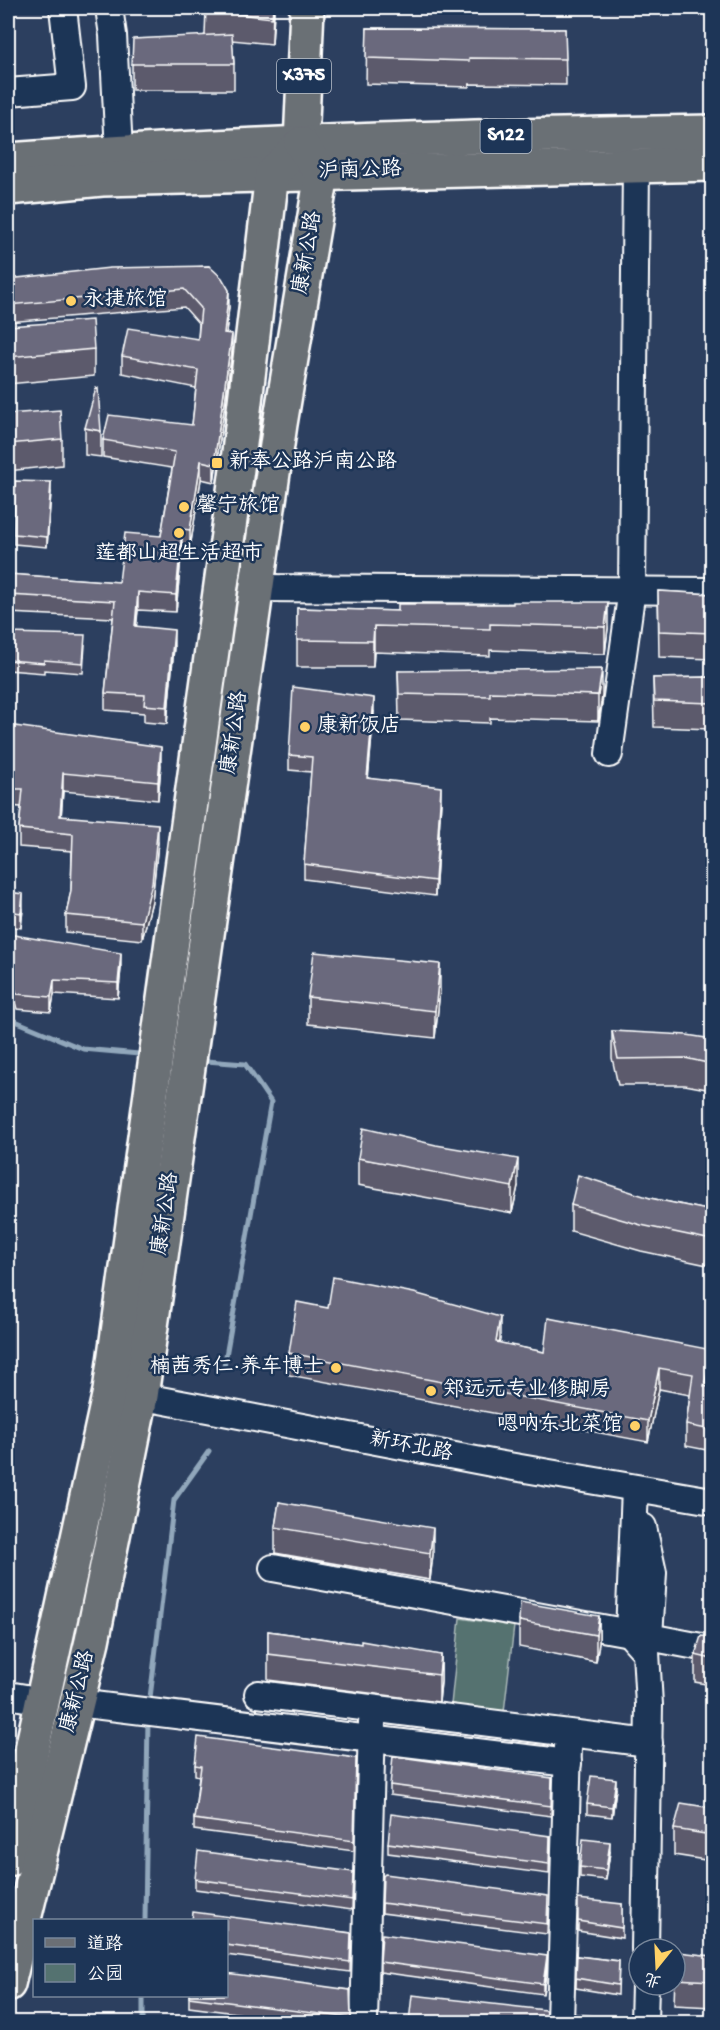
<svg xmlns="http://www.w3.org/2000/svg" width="720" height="2030" font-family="'Gochi Hand','LXGW WenKai TC',sans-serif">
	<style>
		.green { fill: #547270; stroke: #aab8b8; stroke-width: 1.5 }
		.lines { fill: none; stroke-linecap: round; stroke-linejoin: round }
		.stream { stroke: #91a7bb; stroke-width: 5 }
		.minor-casing { stroke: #fff; stroke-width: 30 }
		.major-casing { stroke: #fff; stroke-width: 38 }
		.minor { stroke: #1d3557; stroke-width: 26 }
		.major { stroke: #6b6f75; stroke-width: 33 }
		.wall { fill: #5b5a6c; stroke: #fff; stroke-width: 1.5 }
		.shaded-wall { fill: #4a4a58; stroke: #fff; stroke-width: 1.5 }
		.building { fill: #6a697d; stroke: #fff; stroke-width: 1.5 }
		.poi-dot { fill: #ffd166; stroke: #1d3557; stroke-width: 2 }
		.labels { text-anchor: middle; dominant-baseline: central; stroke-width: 5; stroke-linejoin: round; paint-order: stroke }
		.shield { fill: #1d3557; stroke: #bbc2cd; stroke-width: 1.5 }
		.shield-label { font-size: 20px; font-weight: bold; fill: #fff }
		.street-label { font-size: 21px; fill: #fff; stroke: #1d3557 }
		.poi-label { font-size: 21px; fill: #fff; stroke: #1d3557; text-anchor: start }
	</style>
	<rect width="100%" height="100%" fill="#2c3f5f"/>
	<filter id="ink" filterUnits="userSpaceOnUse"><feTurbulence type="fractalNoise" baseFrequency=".0167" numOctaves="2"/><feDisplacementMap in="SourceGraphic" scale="12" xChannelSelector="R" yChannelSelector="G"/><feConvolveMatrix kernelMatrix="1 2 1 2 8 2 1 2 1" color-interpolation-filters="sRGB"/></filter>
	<g filter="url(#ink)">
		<path class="green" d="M460 1618 514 1626 504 1712 451 1705Z"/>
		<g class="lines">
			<g class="stream">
				<path d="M8 1018 83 1049 139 1054"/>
				<path d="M206 1061 245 1064 271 1102 224 1367"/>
				<path d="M149 1706 174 1500 209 1451"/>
				<path d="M145 1920 148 1718"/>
				<path d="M143 2022V1996"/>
			</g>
			<g class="minor-casing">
				<g id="minor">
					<path d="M109 8 113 35 119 151"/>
					<path d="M8 92 72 87 63 8"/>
					<path d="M256 588 712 591"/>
					<path d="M609 754 632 589 636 165"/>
					<path d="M123 1393 497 1464 712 1501"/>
					<path d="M635 1489 629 1633 646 1652 649 1705 645 1949"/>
					<path d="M643 1527 653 1573 649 1637 712 1649"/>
					<path d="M273 1568 646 1636"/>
					<path d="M258 1694 649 1743"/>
					<path d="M8 1695 43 1701"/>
					<path d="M77 1703 568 1763"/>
					<path d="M364 2022 372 1723"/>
					<path d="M560 2022 568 1747"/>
					<path d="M644 2022 645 1985"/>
				</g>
			</g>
			<g class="major-casing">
				<g id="major">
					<path d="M301 144 307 8"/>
					<path d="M8 160C242 142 477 136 712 132"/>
					<path d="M8 188 102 179 712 164"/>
					<path d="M8 1859 110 1391 237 469 272 174 301 144"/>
					<path d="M8 1984 92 1641 141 1396 280 424 322 174 301 144"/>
				</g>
			</g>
			<use href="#minor" class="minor"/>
			<use href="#major" class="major"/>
		</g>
		<g class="wall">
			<path d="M206 8H274L272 44 232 40 234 64V90H132V64L205 35Z"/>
			<path d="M367 28 565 29 566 85 469 84V87L366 84Z"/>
			<path d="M209 266 229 307 226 333 232 351 214 482 201 479 190 548 182 546 176 612 138 610 136 626 174 647 167 724 144 722V713L105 710V693L113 618 8 613V574L119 582 161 536 172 468 103 457V440L192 425 196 388 122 373V356L198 339 199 324 184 307 8 322V279Z"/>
			<path d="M8 326 94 349V376L8 384Z"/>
			<path d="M8 414 62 439V465L8 471Z"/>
			<path d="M85 428 101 431V457L85 455Z"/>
			<path d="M15 481 51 492 47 547 14 544Z"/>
			<path d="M658 591 712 594V659L659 657Z"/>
			<path d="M513 604 608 628 605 654 490 650V656L374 652 373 667H297V608L398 611Z"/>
			<path d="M85 645 83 673 44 670V673L8 670V658Z"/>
			<path d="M398 671 602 696 598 721 490 718V723L399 720Z"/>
			<path d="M712 677V729L654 727 653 678Z"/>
			<path d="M374 712 368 778 441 801 435 896 304 879V864L311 772 289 770V755Z"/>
			<path d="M8 725 161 765 158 800 63 791 61 816 158 842 152 901 142 940 66 932V915L71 890 72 851 19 847V829L21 807 8 806Z"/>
			<path d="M8 892 23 909 21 928 8 926Z"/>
			<path d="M8 934 121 968 118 998 54 994 51 1012 17 1009 14 999 8 997Z"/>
			<path d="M440 990 435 1038 308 1024V997Z"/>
			<path d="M612 1031 712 1039V1090L685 1085H618L612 1058Z"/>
			<path d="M358 1158 518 1186 512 1213 358 1185Z"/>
			<path d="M650 1198 712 1211V1266L641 1251 571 1231V1205Z"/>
			<path d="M328 1308 500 1339 499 1343 544 1352 712 1350V1374L709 1387 712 1388V1451L686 1446V1425L690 1395 659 1389 648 1442 289 1375V1353Z"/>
			<path d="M279 1502 433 1554 430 1580 275 1553V1527Z"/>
			<path d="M599 1616V1643L596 1662 519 1647V1621Z"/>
			<path d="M268 1631 441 1655V1682L439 1702 268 1680Z"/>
			<path d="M712 1637V1685L695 1682V1655Z"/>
			<path d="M356 1758 354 1851 194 1830V1819L199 1776 195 1775V1765Z"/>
			<path d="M552 1778 551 1816 390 1795V1785Z"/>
			<path d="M616 1789 612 1817 587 1814V1804Z"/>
			<path d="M712 1808V1861L674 1855V1829Z"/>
			<path d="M550 1836 549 1874 388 1853V1843Z"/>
			<path d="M610 1852 606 1880 580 1877V1867Z"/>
			<path d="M353 1872 352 1910 195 1889V1879Z"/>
			<path d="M383 1876 548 1906 547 1934 382 1913Z"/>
			<path d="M622 1904V1938L578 1931V1921Z"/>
			<path d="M226 1920 351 1933 350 1972 226 1955Z"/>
			<path d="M577 1956 619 1961 618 1995 576 1988Z"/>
			<path d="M712 1956V2007L674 2005 675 1975Z"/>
			<path d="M380 1962 547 1966 543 1994 380 1972Z"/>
			<path d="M350 1990 351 2022H306L189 2007V1995Z"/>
		</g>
		<g class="shaded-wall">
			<path d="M273 8H274V15L272 44Z"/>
			<path d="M229 290V307L224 350V333Z"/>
			<path d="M232 334V351L214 482V464Z"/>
			<path d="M201 461V479L190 548V530Z"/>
			<path d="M51 482V492L47 547V537Z"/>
			<path d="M182 529V546L176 612V595Z"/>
			<path d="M138 592V610L135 643V626Z"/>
			<path d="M608 602V628L605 654V627Z"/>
			<path d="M374 626V652L373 667V641Z"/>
			<path d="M174 630V647L167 724V707Z"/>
			<path d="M602 669V696L598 721V695Z"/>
			<path d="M374 698V712L367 792V778Z"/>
			<path d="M161 747V765L158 800V782Z"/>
			<path d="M63 773V791L60 833V816Z"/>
			<path d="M441 787V801L435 896V881Z"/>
			<path d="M158 824V842L152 901 142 940V922Z"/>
			<path d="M23 894V909L21 928V913Z"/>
			<path d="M121 953V968L118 998V983Z"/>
			<path d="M440 964V990L435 1038V1011Z"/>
			<path d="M54 980V994L51 1012V997Z"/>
			<path d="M518 1159V1186L512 1213V1187Z"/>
			<path d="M500 1317V1339L496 1364V1342Z"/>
			<path d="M712 1353V1374L704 1408V1386Z"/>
			<path d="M659 1368V1389L648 1442V1421Z"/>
			<path d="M433 1528V1554L430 1580V1553Z"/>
			<path d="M599 1616V1643L596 1662V1635Z"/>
			<path d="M441 1655V1682L439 1702V1675Z"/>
			<path d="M616 1779V1789L612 1817V1807Z"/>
			<path d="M610 1842V1852L606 1880V1870Z"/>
			<path d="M547 1956V1966L543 1994V1984Z"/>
		</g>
		<g class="building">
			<path d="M206 8H273L272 18 205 10Z"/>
			<path d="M367 28 565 29 566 59 469 58V61L366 58Z"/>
			<path d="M232 34 234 64H132L133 39Z"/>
			<path d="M209 266 222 278 229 290 224 333 232 334 214 464 201 461 190 530 182 529 176 595 138 592 135 626 174 630 167 707 144 705 145 695 105 693 115 601 8 595V574L119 582 125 533 161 536 175 452 103 440 109 415 192 425 198 370 122 356 128 328 198 339 201 308 184 289 8 305V279L110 268Z"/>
			<path d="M92 320 94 349 8 357V326Z"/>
			<path d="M96 388H98L101 431 85 428Z"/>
			<path d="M60 410 62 439 8 444V414Z"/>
			<path d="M15 481 51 482 47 537 14 534Z"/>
			<path d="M658 591 712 594V633L659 631Z"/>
			<path d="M513 602H608L605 627 490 624V629L374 626 373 641 297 640V608L398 611V604H513Z"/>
			<path d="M9 633 85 635 83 663 44 660V663L8 660Z"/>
			<path d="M602 669 598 695 490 692V696L399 694 398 671Z"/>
			<path d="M712 677V703L654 701 653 678Z"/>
			<path d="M293 687 374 698 367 778 441 787 435 881 304 864 312 757 289 755Z"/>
			<path d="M8 725 161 747 158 782 63 773 60 816 158 824 152 883 142 922 66 915 71 890 73 834 19 829 23 789H8Z"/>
			<path d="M8 892 23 894 21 913 8 911Z"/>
			<path d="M8 934 121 953 118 983 54 980 51 997 17 994 14 985 8 983Z"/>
			<path d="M314 952 440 964 435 1011 308 997Z"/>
			<path d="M612 1031 687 1035 712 1039V1064L685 1058 618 1059Z"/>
			<path d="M363 1128 436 1145 518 1159 512 1187 358 1158Z"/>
			<path d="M578 1175 650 1198 712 1211V1240L641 1225 571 1205Z"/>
			<path d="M333 1277 414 1293 500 1317 496 1342 544 1352 548 1318 712 1350V1353L704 1386 712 1388V1430L686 1425 693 1374 659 1368 648 1421 289 1353 297 1302 328 1308Z"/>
			<path d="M279 1502 433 1528 430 1553 275 1527Z"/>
			<path d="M520 1602 599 1616 596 1635 519 1621Z"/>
			<path d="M268 1631 361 1644V1641L441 1655 439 1675 268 1654Z"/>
			<path d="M701 1636 712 1637V1659L695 1655Z"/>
			<path d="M198 1737 356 1758 354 1841 194 1819 201 1766 195 1765Z"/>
			<path d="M393 1756 552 1778 551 1806 390 1785Z"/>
			<path d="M591 1776 616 1779 612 1807 587 1804Z"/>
			<path d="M681 1803 712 1808V1835L674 1829Z"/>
			<path d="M391 1814 550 1836 549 1864 388 1843Z"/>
			<path d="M583 1839 610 1842 606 1870 580 1867Z"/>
			<path d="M198 1851 353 1872 352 1900 195 1879Z"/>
			<path d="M385 1874 548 1896 547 1924 382 1903 383 1876Z"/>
			<path d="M578 1899 622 1904V1928L578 1921Z"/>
			<path d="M193 1912 351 1933 350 1962 226 1945V1920H192Z"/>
			<path d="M382 1934 547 1956 543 1984 380 1962Z"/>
			<path d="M679 1952 712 1956V1981L675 1979Z"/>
			<path d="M577 1956 619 1961 618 1985 576 1978Z"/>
			<path d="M226 1973 350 1990 351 2018 189 1997V1995H226Z"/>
			<path d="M412 1995 545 2010 548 2020 547 2022H409Z"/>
			<path d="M575 2014 616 2018V2022H572Z"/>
		</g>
	</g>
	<g class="poi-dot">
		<circle cx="71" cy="301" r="6"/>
		<rect x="211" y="457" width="12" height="12" rx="3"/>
		<circle cx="184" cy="507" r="6"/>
		<circle cx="179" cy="533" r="6"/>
		<circle cx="305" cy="727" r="6"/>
		<circle cx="336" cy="1368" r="6"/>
		<circle cx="431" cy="1391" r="6"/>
		<circle cx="635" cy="1426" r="6"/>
	</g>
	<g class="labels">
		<g class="shield">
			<rect x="277" y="59" width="54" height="34" rx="4.5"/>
			<rect x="480.5" y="119" width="51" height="34" rx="4.5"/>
		</g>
		<g class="shield-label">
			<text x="304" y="76">X375</text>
			<text x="506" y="136">S122</text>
		</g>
		<g class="street-label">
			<text transform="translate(360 172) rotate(-2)">沪南公路</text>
			<text transform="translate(309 253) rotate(-80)">康新公路</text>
			<text transform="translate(236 733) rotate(-82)">康新公路</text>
			<text transform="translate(167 1214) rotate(-82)">康新公路</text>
			<text transform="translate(411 1448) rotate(11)">新环北路</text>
			<text transform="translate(79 1692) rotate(-76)">康新公路</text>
		</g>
		<g class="poi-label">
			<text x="83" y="301">永捷旅馆</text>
			<text x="229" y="463">新奉公路沪南公路</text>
			<text x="196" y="507">馨宁旅馆</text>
			<text x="179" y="555" text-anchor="middle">莲都山超生活超市</text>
			<text x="317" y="727">康新饭店</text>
			<text x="324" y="1368" text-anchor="end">楠茜秀仁·养车博士</text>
			<text x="443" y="1391">郑远元专业修脚房</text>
			<text x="623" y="1426" text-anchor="end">嗯呐东北菜馆</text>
		</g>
	</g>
	<rect width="720" height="2030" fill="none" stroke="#1d3557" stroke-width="30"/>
	<rect x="15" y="15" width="690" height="2000" fill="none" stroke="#fff" stroke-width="2" filter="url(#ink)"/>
	<rect x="33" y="1919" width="195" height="78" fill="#1d3557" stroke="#77869a" stroke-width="1.5"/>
	<rect x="45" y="1938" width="30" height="9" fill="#6b6f75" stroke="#77869a" stroke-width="1.5"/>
	<text x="87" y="1949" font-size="18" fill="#ffffff">道路</text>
	<rect x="45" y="1964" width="30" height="18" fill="#547270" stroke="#77869a" stroke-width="1.5"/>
	<text x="87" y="1979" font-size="18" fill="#ffffff">公园</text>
	<g transform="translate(657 1967) rotate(198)"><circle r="28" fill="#1d3557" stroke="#77869a" stroke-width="1.5"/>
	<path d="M0-4.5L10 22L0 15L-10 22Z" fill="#ffd166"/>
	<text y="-9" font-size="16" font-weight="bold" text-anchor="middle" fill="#ffffff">北</text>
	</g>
</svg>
